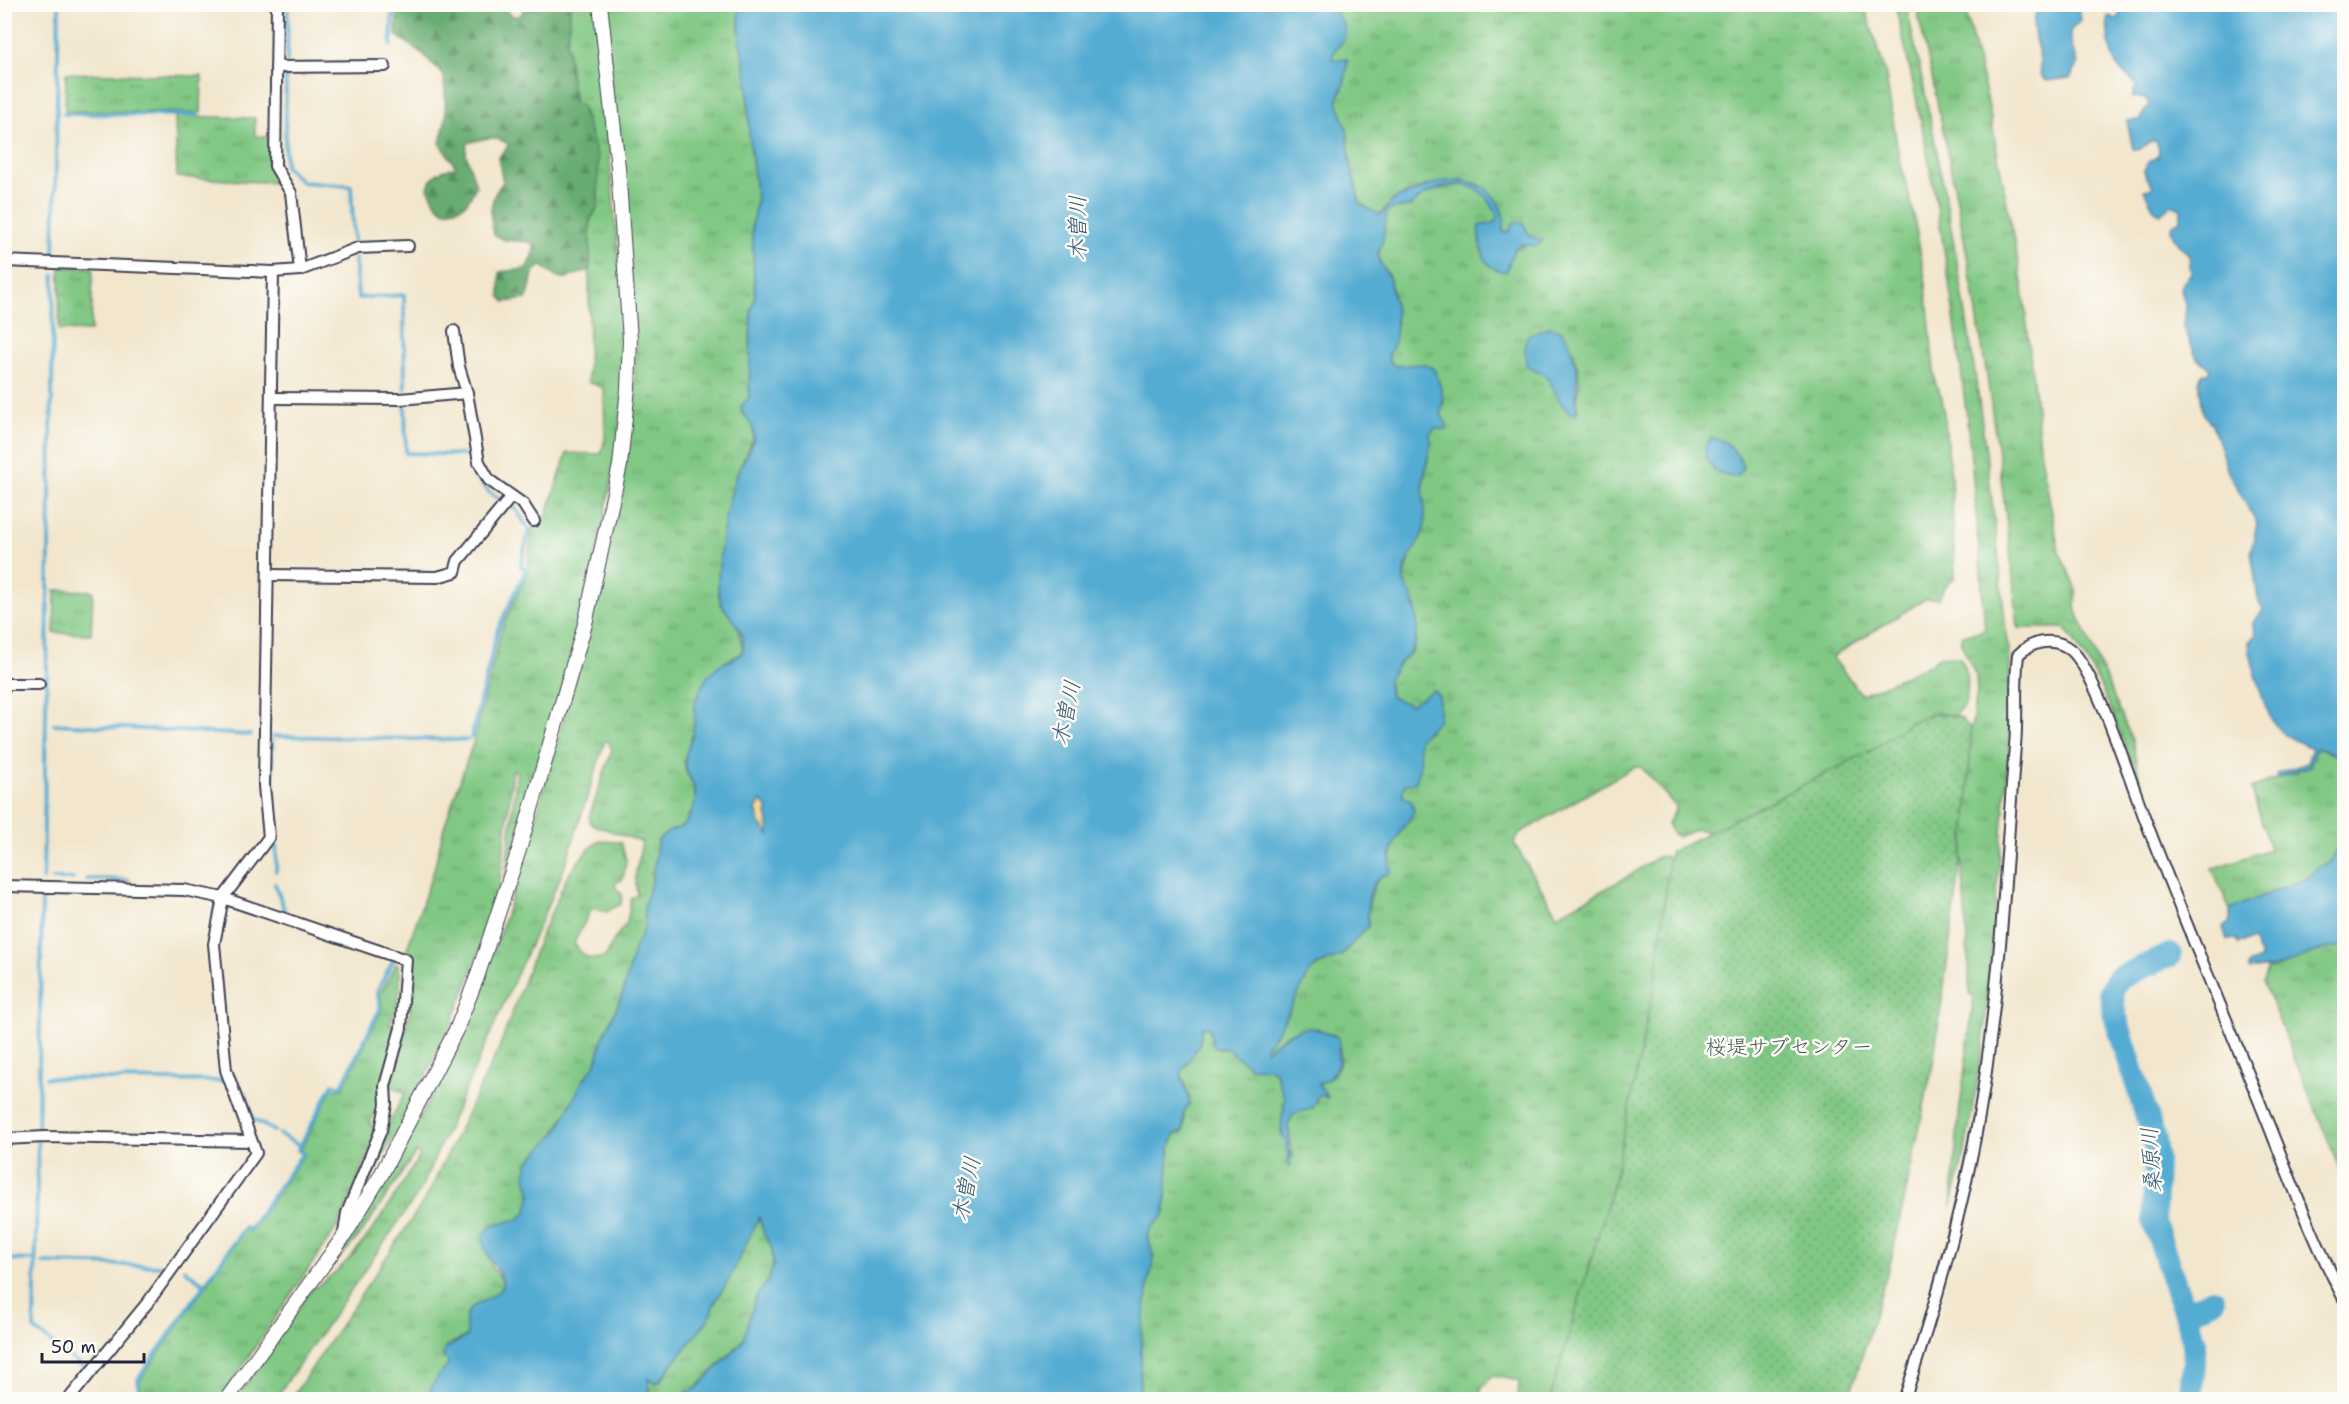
<svg xmlns="http://www.w3.org/2000/svg" width="2349" height="1404" font-family="'Shantell Sans','Klee One',sans-serif">
	<style>
		.grass { fill: url(#grass-tufts); stroke: #527560; stroke-width: 1.5; fill-rule: evenodd }
		.forest { fill: url(#forest-firs); stroke: #456756; stroke-width: 1.5 }
		.sand { fill: url(#sand-dots); stroke: #887e6c; stroke-width: 1.5 }
		.park { fill: url(#park-dots); stroke: #527560; stroke-width: 1.5 }
		.water { fill: #55acd2; stroke: #3c6786; stroke-width: 1.5; fill-rule: evenodd }
		.lines { fill: none; stroke-linecap: round; stroke-linejoin: round }
		.stream { stroke: #55acd2; stroke-width: 4 }
		.river { stroke: #55acd2; stroke-width: 24 }
		.minor-casing { stroke: #413f51; stroke-width: 14 }
		.tertiary-casing { stroke: #413f51; stroke-width: 16 }
		.minor { stroke: #fff; stroke-width: 10 }
		.tertiary { stroke: #fff; stroke-width: 14 }
		.labels { text-anchor: middle; dominant-baseline: central; stroke-width: 5; stroke-linejoin: round; paint-order: stroke }
		.park-label { font-size: 21px; fill: #435c55; stroke: #fdfcf7 }
		.water-label { font-size: 22px; font-style: italic; fill: #365977; stroke: #fdfcf7 }
	</style>
	<defs>
		<pattern id="grass-tufts" width="24" height="20" patternUnits="userSpaceOnUse" patternTransform="scale(1.5)"><rect width="24" height="20" fill="#81c884"/><path d="M3 7l-1-3M5 7V3M7 7l1-3M15 17l-1-3M17 17v-4M19 17l1-3" fill="none" stroke="#69a26d"/></pattern>
		<pattern id="forest-firs" width="22" height="20" patternUnits="userSpaceOnUse" patternTransform="scale(1.5)"><rect width="22" height="20" fill="#68ac72"/><path d="M5 1l3.5 6h-7zM16 11l3.5 6h-7z" fill="#558c5f"/></pattern>
		<pattern id="sand-dots" width="8" height="8" patternUnits="userSpaceOnUse" patternTransform="scale(1.5)"><rect width="8" height="8" fill="#eeda9e"/><path d="M2 2h.1M6 6h.1" fill="none" stroke="#ccbb89" stroke-width="1.8" stroke-linecap="round"/></pattern>
		<pattern id="park-dots" width="8" height="8" patternUnits="userSpaceOnUse" patternTransform="scale(1.5)"><rect width="8" height="8" fill="#81c884"/><path d="M2 2h.1M6 6h.1" fill="none" stroke="#69a26d" stroke-width="1.8" stroke-linecap="round"/></pattern>
	</defs>
	<rect width="100%" height="100%" fill="#fdfcf7"/>
	<filter id="ink" filterUnits="userSpaceOnUse"><feTurbulence type="fractalNoise" baseFrequency=".0167" numOctaves="2"/><feDisplacementMap in="SourceGraphic" scale="12" xChannelSelector="R" yChannelSelector="G"/><feConvolveMatrix kernelMatrix="1 2 1 2 8 2 1 2 1" color-interpolation-filters="sRGB"/></filter>
	<filter id="wash" filterUnits="userSpaceOnUse"><feTurbulence type="fractalNoise" baseFrequency=".008" numOctaves="4" result="noise"/><feDisplacementMap in="SourceGraphic" scale="24" xChannelSelector="R" yChannelSelector="G"/><feGaussianBlur stdDeviation="1.35" result="paint"/><feColorMatrix in="noise" values="0 0 0 0 0 0 0 0 0 0 0 0 0 0 0 0 0 1.4 0 .05"/><feComposite in="paint" operator="in"/></filter>
	<g filter="url(#wash)">
		<rect width="100%" height="100%" fill="#f2e6cd"/>
		<g class="grass">
			<path d="M571 5H594C602 72 608 140 614 208 620 268 627 329 623 389 610 551 551 721 505 878L517 771 513 770 498 897 470 977 451 1025 406 1117 353 1207 383 1134 405 1093 389 1086 411 1009 405 1006 411 955 406 952 435 866 444 827 473 743 502 628 527 574 532 528 545 520 567 453 601 454 605 439 604 388 588 382 590 221 598 206 569 74 567 42Z"/>
			<path d="M604 5H738L740 42 748 82 749 134 757 200 752 225 755 297 751 311 749 399 741 410 752 424 754 434 752 442 737 473 726 521 720 603 737 625 743 649 740 654 718 666 706 679 697 700 694 730 684 760 686 772 693 784 696 802 684 826 668 832 651 873 652 880 644 907 645 926 635 947 622 996 602 1040 596 1063 527 1180C532 1189 532 1210 522 1217 516 1222 505 1222 498 1224L491 1266 502 1280C503 1296 486 1301 474 1306L467 1336 448 1345 443 1357 448 1360V1367C437 1376 431 1385 428 1399H291L426 1198 499 1048 539 940 567 877 584 854 598 841 621 842 626 860 623 879 616 883 615 887 622 894 621 904 606 912 592 908 574 943C582 956 590 963 606 956L615 938 627 923 631 898 637 895 635 877 642 842 591 824 589 817 612 750 608 741H605L564 869 420 1191 275 1399 235 1400 312 1289C358 1264 392 1198 420 1156L416 1152 360 1235 328 1271C379 1194 426 1112 464 1027 506 930 535 820 564 718 600 593 634 467 636 337Z"/>
			<path d="M1334 5H1864L1885 71 1899 157 1912 206 1926 284 1935 381 1942 398 1951 477 1955 578 1944 587 1939 599H1925L1832 657 1862 695 1929 665 1940 656 1960 658C1970 673 1969 690 1964 707L1957 712 1954 721 1711 833 1697 829 1678 837 1673 834 1668 823 1677 808 1641 767H1634L1520 833 1514 843 1557 915 1629 876 1657 857 1665 856 1673 862 1685 882 1563 1399H1518L1519 1381 1493 1376 1482 1387 1479 1399 1139 1400 1142 1332 1148 1283 1153 1266 1154 1256 1147 1236C1150 1224 1161 1222 1165 1212L1169 1150 1175 1133 1184 1129V1111L1190 1097 1181 1073 1200 1043 1202 1026 1209 1028 1212 1041 1218 1049H1228L1250 1067 1270 1068 1275 1072 1285 1099 1281 1133 1293 1158 1288 1125 1293 1114 1313 1108 1319 1095H1327L1318 1084C1322 1081 1327 1080 1331 1077 1343 1066 1342 1048 1335 1035L1324 1033 1318 1028 1288 1033 1266 1050 1265 1047 1278 1031 1310 972 1317 966 1341 955 1368 926C1369 906 1368 894 1380 876L1388 874 1395 838 1412 815V802L1402 796 1418 739 1430 730 1433 691 1411 706 1391 697 1388 678 1392 669 1413 651 1416 639V606L1404 581 1411 552 1419 540 1424 519 1423 485 1431 443 1430 434 1444 403 1432 367 1395 366 1389 361C1388 349 1397 337 1396 320 1396 313 1391 280 1388 274 1384 269 1380 265 1379 258 1378 254 1385 219 1387 212 1393 206 1401 209 1409 206 1415 203 1419 197 1424 195 1458 179 1483 180 1498 217L1496 222 1479 226C1480 250 1480 260 1502 271L1508 269C1512 237 1521 251 1542 240L1530 236 1514 222 1509 232 1503 231 1504 218 1491 196 1480 185 1462 179 1425 186 1396 198 1379 215 1360 204 1350 160 1347 130 1337 101 1343 87 1347 59 1335 60 1332 57 1333 51 1344 38ZM1560 330C1571 343 1579 365 1579 382 1579 393 1575 400 1578 410L1546 376 1526 365V350ZM1706 457H1739L1743 468 1714 470Z"/>
			<path d="M1895 5H1906C1953 214 1988 428 2007 642L2010 652V741L1983 1047 1965 1152 1951 1207 1958 1123 1974 996 1970 994 1962 856 1967 820 1971 729 1977 693 1976 676 1961 643 1963 635 1985 630C1972 420 1945 209 1895 5Z"/>
			<path d="M1916 5H1964L1987 98 2023 288 2041 455 2059 551 2077 590 2075 607 2132 740 2143 794C2121 737 2103 675 2064 628H2018C1998 419 1963 209 1916 5Z"/>
			<path d="M66 73 202 76 201 113 65 111Z"/>
			<path d="M175 116 255 118V136L269 137 268 168 277 183 177 177Z"/>
			<path d="M60 267 93 268 91 331 59 330Z"/>
			<path d="M55 590 93 591 91 634 54 633Z"/>
			<path d="M2316 748 2334 754 2344 763V844H2342L2330 863 2318 867 2310 877 2230 909 2212 869 2270 849 2251 788 2310 766Z"/>
			<path d="M2344 946V1179L2263 982 2267 969C2294 963 2317 947 2344 946Z"/>
			<path d="M397 963C405 979 397 1008 390 1024L398 1027 381 1104 369 1124 379 1129 339 1224 220 1399 140 1400V1380L245 1229 250 1232 305 1153 301 1149 332 1089 342 1090 382 1009 380 993Z"/>
			<path d="M760 1216 762 1228 772 1248 773 1266 768 1281 756 1296 743 1341 693 1391 671 1399 644 1400 650 1391 648 1379 654 1383 661 1381C677 1356 697 1335 711 1310 729 1280 742 1246 760 1216Z"/>
		</g>
		<path class="forest" d="M397 5H501L512 16H520L523 11V5H571L567 42 573 102 582 106 598 158V206L590 221V270C565 276 567 287 542 266 527 271 534 288 526 299L505 302 500 296V272L525 269 533 258 534 246 530 242 505 240 494 235C489 215 489 198 503 182L498 158 509 145C494 133 484 139 467 143L466 154 476 186C468 204 465 208 445 211L437 205 428 188C432 173 442 170 456 167L440 143 446 118 444 76 424 55 396 35Z"/>
		<path class="sand" d="M761 801 767 807 769 835 760 824 756 809Z"/>
		<path class="park" d="M1935 713 1960 717 1971 729 1967 820 1933 1064 1892 1257 1849 1399H1550L1614 1181 1657 971 1670 852 1874 749 1910 722Z"/>
		<g class="water">
			<path d="M738 5H1334C1335 17 1347 22 1345 36 1343 45 1333 48 1332 57L1335 60 1347 59C1348 74 1343 89 1337 101L1347 130 1350 160 1360 204 1380 215C1386 212 1388 203 1395 199 1402 195 1411 195 1417 191 1449 173 1494 176 1504 218 1506 224 1502 226 1503 231L1509 232 1514 222 1523 223 1530 236 1543 241 1537 246 1522 244 1515 248 1506 272C1500 271 1492 268 1488 264 1483 260 1477 232 1479 226L1496 222 1498 217C1482 180 1458 178 1424 195 1419 197 1415 203 1409 206 1401 210 1393 206 1387 212L1383 240 1378 252 1379 261 1389 277 1396 311 1395 342 1389 354V361L1395 366 1424 364 1434 369C1440 385 1446 397 1441 414L1447 425 1446 430 1435 428 1430 434C1432 451 1424 467 1423 484 1423 498 1427 516 1424 530 1419 547 1402 562 1404 581 1405 585 1409 590 1411 594 1417 608 1418 623 1416 639 1412 663 1378 668 1391 697L1411 705 1433 690 1439 696V719L1419 739C1419 754 1422 770 1415 783L1405 784 1402 796 1412 802 1414 812C1402 832 1386 845 1391 872 1387 875 1382 875 1378 879 1365 892 1369 909 1368 926L1341 956 1317 966 1310 972 1278 1031 1265 1047 1266 1050C1284 1038 1301 1020 1323 1032 1330 1036 1335 1033 1339 1040L1338 1064 1329 1079 1318 1084 1328 1098 1319 1095 1313 1108 1293 1114 1288 1125 1291 1165 1288 1167V1155L1281 1127 1285 1099 1275 1072 1270 1068 1250 1067 1228 1049 1214 1047 1209 1028 1202 1026 1200 1043 1181 1073 1190 1103 1184 1111 1183 1132 1175 1133 1169 1150 1165 1212C1162 1222 1150 1224 1147 1235L1154 1256 1153 1266 1148 1283 1142 1332 1139 1399H671L696 1389 743 1341 756 1296 768 1281 773 1266 772 1248 764 1234 759 1217 729 1280 715 1301 708 1320 657 1383 648 1379 650 1391 644 1399H428C431 1385 437 1376 448 1366V1361L443 1357 444 1350 467 1336C467 1330 465 1322 466 1316 472 1300 495 1301 503 1285 501 1266 483 1261 483 1235L490 1227 518 1219 526 1213 531 1194 525 1174 529 1161 557 1132 582 1082 596 1063 602 1040 622 996 635 947 645 926 644 907 652 881 658 840 668 832 684 826C693 813 699 799 693 784 690 776 685 771 685 763 684 754 691 742 693 733 696 722 693 712 696 701 700 688 707 675 717 667 724 661 741 659 743 649 747 624 717 612 718 588 718 555 726 501 738 472 743 459 754 448 754 434 754 422 742 417 741 406L749 398 751 311 755 297 752 225 757 200 749 134 748 82 740 42ZM761 801 767 807 769 835 760 824 756 809Z"/>
			<path d="M2046 5H2075L2080 12 2081 20 2070 31 2072 47 2078 63 2070 78 2047 81C2038 76 2041 70 2040 61 2038 44 2023 14 2046 5Z"/>
			<path d="M2121 5H2344V763L2334 754 2316 748 2310 766 2277 778 2276 774 2307 763 2312 748C2299 742 2286 738 2276 726 2265 713 2250 660 2249 642L2256 634 2253 623 2263 610 2258 599 2251 551 2257 524 2228 472 2212 424 2203 413 2199 381 2202 374 2210 372 2209 367 2197 358 2184 327 2186 307 2181 290 2183 283 2191 273 2189 255 2174 238 2171 230 2172 225 2181 219V209L2171 205 2160 214 2153 208 2144 190 2151 189 2153 185 2146 177 2144 170 2148 162 2158 156 2159 149 2156 141H2151L2139 150 2133 149 2127 121 2139 120 2149 105 2147 99 2132 97 2136 86C2131 76 2127 77 2120 70 2109 60 2108 32 2107 19L2109 16 2116 19 2119 17Z"/>
			<path d="M1548 327 1560 330 1569 341 1577 371 1576 415C1560 411 1556 389 1546 377 1540 370 1532 372 1526 365L1525 344 1528 335Z"/>
			<path d="M1711 438C1727 438 1738 454 1743 468L1738 476C1718 480 1694 456 1711 438Z"/>
			<path d="M2344 844V946L2324 949 2285 965 2249 970 2248 966 2261 958 2253 940 2238 943 2237 939 2227 940 2223 927 2230 922V909L2310 877 2318 867 2330 863 2339 845Z"/>
		</g>
		<g class="lines">
			<g class="stream">
				<path d="M391 46 393 4"/>
				<path d="M287 62 288 4"/>
				<path d="M286 75 285 166 302 182 351 186 354 244"/>
				<path d="M64 114 197 115"/>
				<path d="M54 253 59 4"/>
				<path d="M355 259 358 298 404 295 405 389"/>
				<path d="M405 404 406 453 468 455C475 474 481 490 500 499"/>
				<path d="M54 724 251 735"/>
				<path d="M272 736 467 740"/>
				<path d="M471 738 498 629 526 570 521 566 529 529 515 508 510 505"/>
				<path d="M272 741 273 748"/>
				<path d="M272 756C272 795 278 833 276 871"/>
				<path d="M43 879 54 275"/>
				<path d="M53 879H73"/>
				<path d="M87 879 129 880"/>
				<path d="M275 884 286 914"/>
				<path d="M46 1078 222 1081"/>
				<path d="M245 1093 253 1119 274 1131"/>
				<path d="M38 1134 42 894"/>
				<path d="M38 1142 34 1329 85 1369 58 1400"/>
				<path d="M300 1146 333 1084 341 1087 380 1009 377 991 393 961"/>
				<path d="M4 1259 32 1260"/>
				<path d="M43 1263 166 1266"/>
				<path d="M184 1269 205 1285"/>
				<path d="M135 1400 139 1394 138 1379 245 1227 249 1230 303 1153 298 1150 300 1146 279 1134"/>
			</g>
			<g class="river">
				<path d="M2170 955 2118 978 2111 991 2114 1012 2154 1139 2156 1159 2154 1222 2194 1341V1364L2190 1400"/>
				<path d="M2185 1313 2213 1300"/>
			</g>
		</g>
	</g>
	<g filter="url(#ink)">
		<g class="lines">
			<g class="minor-casing">
				<g id="minor">
					<path d="M277 4 275 166 291 193 300 270"/>
					<path d="M276 67 385 66"/>
					<path d="M4 261 273 272 300 270 358 248 408 246"/>
					<path d="M454 331 459 367 467 393 479 462 489 480 523 504 534 521"/>
					<path d="M271 398 400 399 467 393"/>
					<path d="M268 575 437 577 455 572 458 561 511 497"/>
					<path d="M4 684H39"/>
					<path d="M4 886 184 890 223 898 406 960 401 1028 385 1086 386 1104 381 1130 347 1213 344 1233"/>
					<path d="M4 1139 45 1137 251 1141"/>
					<path d="M68 1400 149 1301 256 1153 226 1070 214 944 223 898 269 837 264 786 273 272"/>
					<path d="M1904 1400C1942 1286 1975 1167 1989 1048 2002 948 2007 846 2015 746 2018 716 2014 686 2018 655 2032 641 2055 636 2071 650 2096 671 2133 789 2147 824 2180 911 2217 996 2251 1081 2281 1154 2308 1230 2344 1299"/>
				</g>
			</g>
			<g class="tertiary-casing">
				<path id="tertiary" d="M226 1400 344 1236 381 1175 457 1028 477 977 519 850 585 624 620 465 628 388 630 340 618 167 600 4"/>
			</g>
			<use href="#minor" class="minor"/>
			<use href="#tertiary" class="tertiary"/>
		</g>
	</g>
	<g class="labels">
		<g class="park-label">
			<text x="1789" y="1047">桜堤サブセンター</text>
		</g>
		<g class="water-label">
			<text transform="translate(1077 228) rotate(-90)">木曽川</text>
			<text transform="translate(1066 713) rotate(-78)">木曽川</text>
			<text transform="translate(2151 1160) rotate(-94)">桑原川</text>
			<text transform="translate(966 1189) rotate(-78)">木曽川</text>
		</g>
	</g>
	<rect width="2349" height="1404" fill="none" stroke="#fdfcf7" stroke-width="24"/>
	<path d="M42 1353v9h102v-9" fill="none" stroke="#22223b" stroke-width="3"/>
	<text x="51" y="1353" font-size="18" fill="#22223b" stroke="#fdfcf7" stroke-width="4.5" paint-order="stroke">50 m</text>
</svg>
